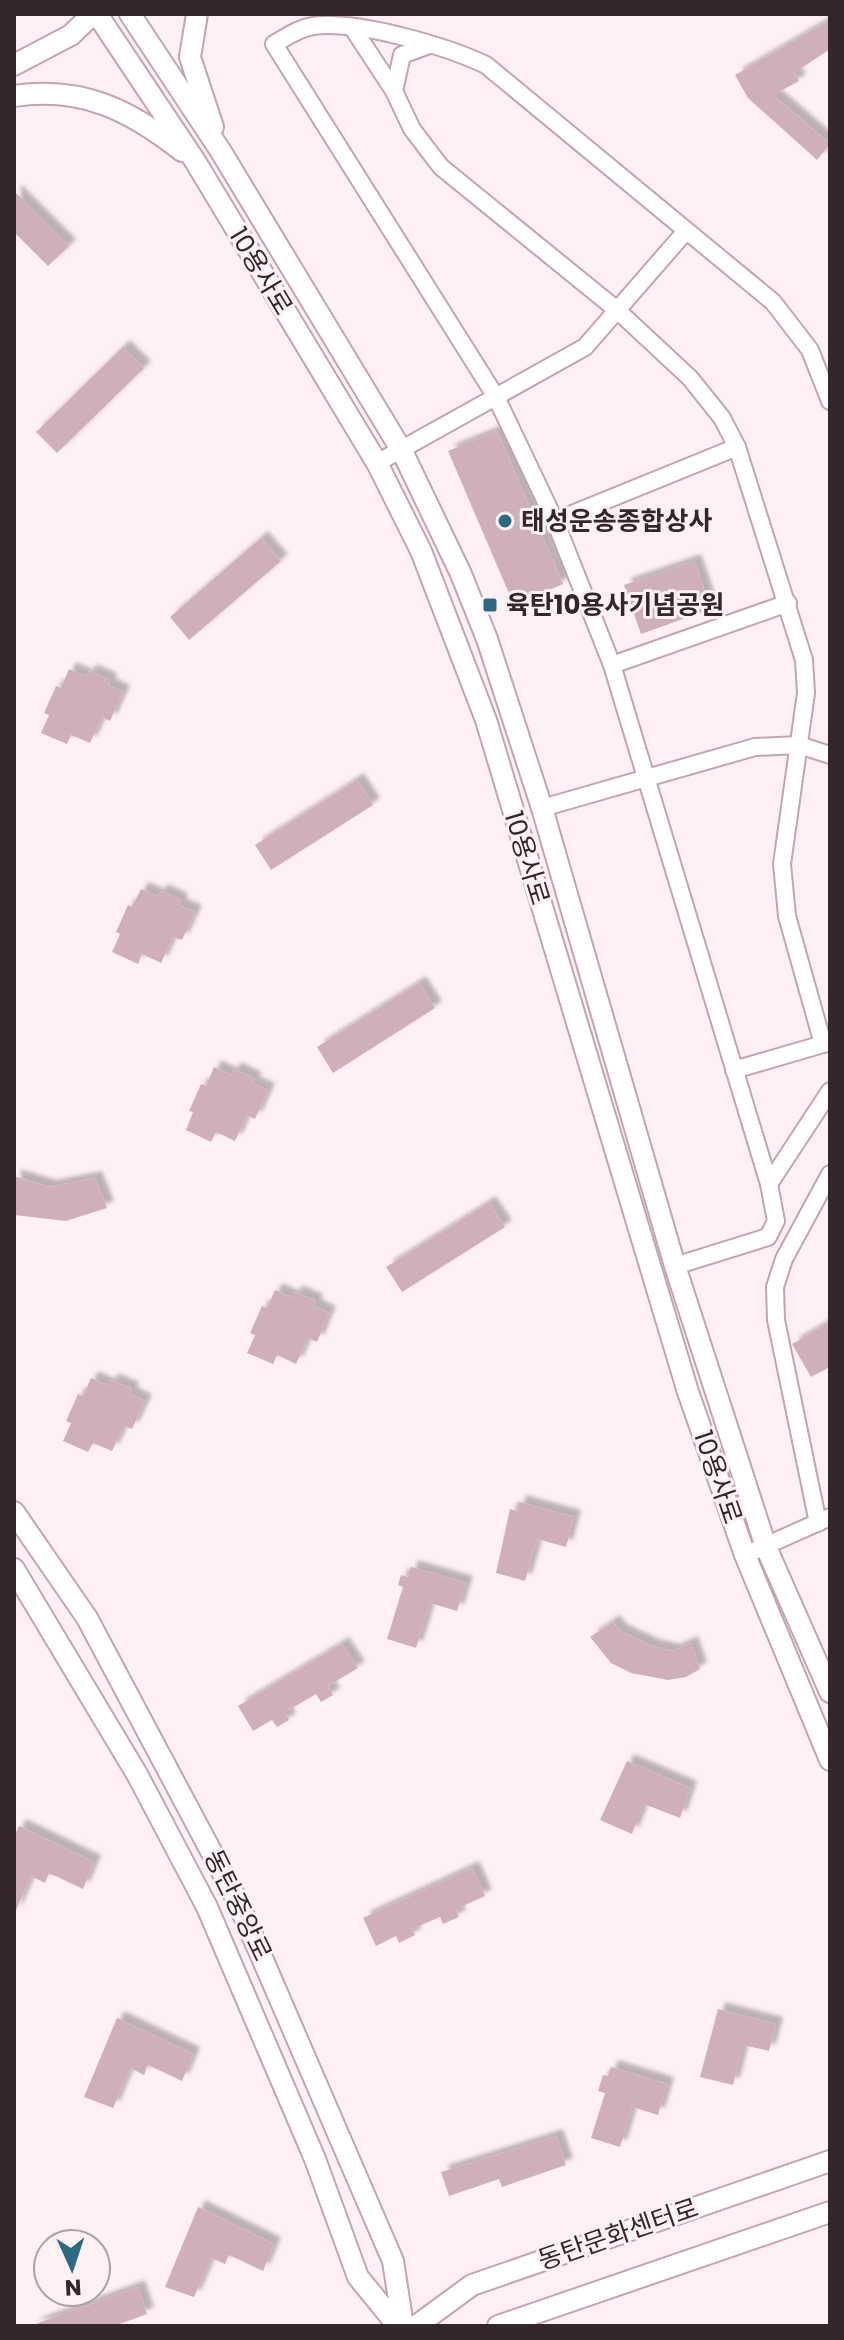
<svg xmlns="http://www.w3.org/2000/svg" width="844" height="2340" font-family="Poppins,'Noto Sans KR',sans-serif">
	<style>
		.building { fill: #d0b0b8; filter: url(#shadow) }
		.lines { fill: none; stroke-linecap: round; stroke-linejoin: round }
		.minor-casing { stroke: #c4a4ad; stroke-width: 20 }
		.tertiary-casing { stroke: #c4a4ad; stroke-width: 24 }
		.minor { stroke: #fff; stroke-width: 16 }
		.tertiary { stroke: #fff; stroke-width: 20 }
		.poi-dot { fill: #2b6a7f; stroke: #fff0f4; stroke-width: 3 }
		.labels { text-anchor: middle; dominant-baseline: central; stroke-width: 6; stroke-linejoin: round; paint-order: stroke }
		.street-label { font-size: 26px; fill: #34272b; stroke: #fff0f4 }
		.poi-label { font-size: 26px; font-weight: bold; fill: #34272b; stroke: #fff0f4; text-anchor: start }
	</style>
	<defs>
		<filter id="shadow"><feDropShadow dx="7" dy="-7" stdDeviation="2" flood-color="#0004"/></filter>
	</defs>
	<rect width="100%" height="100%" fill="#fff0f4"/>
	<g class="building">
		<path d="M830 20V49L794 73 799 81 773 95 830 144 817 160 748 98 735 75Z"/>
		<path d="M14 191 69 246 48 266 14 232Z"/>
		<path d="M123 347 144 368 57 453 36 432Z"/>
		<path d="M497 431 563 584 514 605 448 451Z"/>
		<path d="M261 538 281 561 189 640 170 617Z"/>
		<path d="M694 561 711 609 641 634 624 585Z"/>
		<path d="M69 669 87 677 89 671 110 680 108 685 123 692 110 721 102 717 90 743 71 735 67 744 41 733 49 715 44 713 56 686 61 688Z"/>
		<path d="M357 780 373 805 271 870 255 845Z"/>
		<path d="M141 889 158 896 161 891 181 900 179 905 195 912 182 940 173 937 161 963 142 954 138 964 112 952 120 934 116 932 128 905 132 907Z"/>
		<path d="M419 983 435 1008 333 1073 317 1047Z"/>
		<path d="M214 1067 231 1075 234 1069 255 1079 252 1083 268 1090 255 1119 247 1115 235 1141 216 1132 211 1142 186 1130 193 1112 189 1111 201 1084 206 1086Z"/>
		<path d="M14 1176 49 1187 95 1178 107 1208 66 1221 14 1215Z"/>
		<path d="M489 1203 505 1227 402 1292 386 1267Z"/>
		<path d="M275 1290 293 1298 295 1292 316 1301 314 1306 329 1313 317 1342 308 1338 296 1364 277 1355 273 1364 247 1353 255 1335 250 1333 262 1306 267 1308Z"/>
		<path d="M830 1322V1367L811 1377 792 1344Z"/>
		<path d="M91 1378 109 1386 111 1380 132 1389 130 1394 145 1401 132 1429 124 1426 112 1451 93 1443 88 1452 63 1441 71 1423 66 1421 78 1394 83 1396Z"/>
		<path d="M519 1502 574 1517 566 1547 537 1539 525 1581 496 1573 510 1509 517 1511Z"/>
		<path d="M411 1567 466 1583 457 1611 430 1603 416 1648 387 1639 403 1587 398 1585 401 1575 408 1577Z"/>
		<path d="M613 1622 620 1631 652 1646 673 1651 691 1643 700 1669 686 1677 668 1680 631 1673 611 1663 590 1637Z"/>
		<path d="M342 1644 358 1668 328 1686 333 1695 321 1702 316 1694 285 1712 289 1720 277 1727 272 1720 253 1731 238 1706Z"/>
		<path d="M627 1761 690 1788 680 1818 644 1804 632 1834 600 1820Z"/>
		<path d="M19 1826 94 1862 83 1889 49 1873 45 1883 31 1876 14 1915V1837Z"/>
		<path d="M472 1868 485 1896 456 1909 459 1917 443 1924 440 1917 412 1929 415 1935 399 1943 396 1936 376 1946 363 1918Z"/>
		<path d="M718 2009 776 2024 769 2051 743 2045 733 2085 700 2077Z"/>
		<path d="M117 2018 193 2054 182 2081 148 2065 144 2075 130 2068 113 2108 84 2097Z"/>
		<path d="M611 2067 667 2084 658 2115 632 2107 620 2147 591 2138 605 2093 598 2091 603 2075 608 2076Z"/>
		<path d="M556 2136 566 2165 502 2187 499 2179 449 2196 441 2172Z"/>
		<path d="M198 2207 274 2244 263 2271 229 2255 225 2264 211 2258 194 2297 165 2287Z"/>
		<path d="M138 2287 147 2314 114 2326H30Z"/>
	</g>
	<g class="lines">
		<g class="minor-casing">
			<g id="minor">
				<path d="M354 30 394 91 412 129 441 167 617 310 690 378 722 418 737 447 804 660 806 693 782 864 787 916 823 1044"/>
				<path d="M394 91 402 55 429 45"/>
				<path d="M377 463 585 347 686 231"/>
				<path d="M555 521 737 447"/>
				<path d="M612 665 788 603"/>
				<path d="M542 808 755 747 799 745 830 755"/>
				<path d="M734 1070 830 1042"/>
				<path d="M769 1184 830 1091"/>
				<path d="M675 1266 768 1237 776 1221 769 1184 612 665 555 521 496 397 274 44C286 37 299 28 313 26 357 20 446 46 486 65L773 302 810 350 830 401"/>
				<path d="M818 1523 776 1320 775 1287 784 1259 830 1174"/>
				<path d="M745 1555 830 1517"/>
			</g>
		</g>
		<g class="tertiary-casing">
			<g id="tertiary">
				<path d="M97 14 195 161 377 463 421 551 486 720 688 1392 745 1555 830 1760"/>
				<path d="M130 14 220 150 402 451 461 574 487 639 542 808 675 1266 766 1547 830 1692"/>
				<path d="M197 14 190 57 213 127"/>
				<path d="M14 65 71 35 93 14"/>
				<path d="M14 96C82 86 130 110 182 151"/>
				<path d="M14 1512 87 1618 237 1900 393 2261 403 2326"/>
				<path d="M14 1569 138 1776 207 1907 315 2159 358 2277 398 2326"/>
				<path d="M416 2326 472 2285 830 2161"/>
				<path d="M498 2326 830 2212"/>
			</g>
		</g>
		<use href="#minor" class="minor"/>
		<use href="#tertiary" class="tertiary"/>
	</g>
	<g class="poi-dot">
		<circle cx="505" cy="521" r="8"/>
		<rect x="482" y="597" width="16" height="16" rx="4"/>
	</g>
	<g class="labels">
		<g class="street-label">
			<text transform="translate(261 271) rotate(59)">10용사로</text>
			<text transform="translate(527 858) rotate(73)">10용사로</text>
			<text transform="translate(718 1477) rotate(71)">10용사로</text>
			<text transform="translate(238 1905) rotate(64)">동탄중앙로</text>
			<text transform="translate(618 2234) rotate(-19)">동탄문화센터로</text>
		</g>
		<g class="poi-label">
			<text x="521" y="521">태성운송종합상사</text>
			<text x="506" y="605">육탄10용사기념공원</text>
		</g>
	</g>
	<rect width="844" height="2340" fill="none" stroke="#34272b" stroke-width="32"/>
	<g transform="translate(72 2268) rotate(177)"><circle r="38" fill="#fff0f4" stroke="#aea0a4" stroke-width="2"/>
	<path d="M0-6L14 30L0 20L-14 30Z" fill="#2b6a7f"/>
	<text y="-12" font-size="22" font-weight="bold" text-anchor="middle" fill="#34272b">N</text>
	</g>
</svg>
